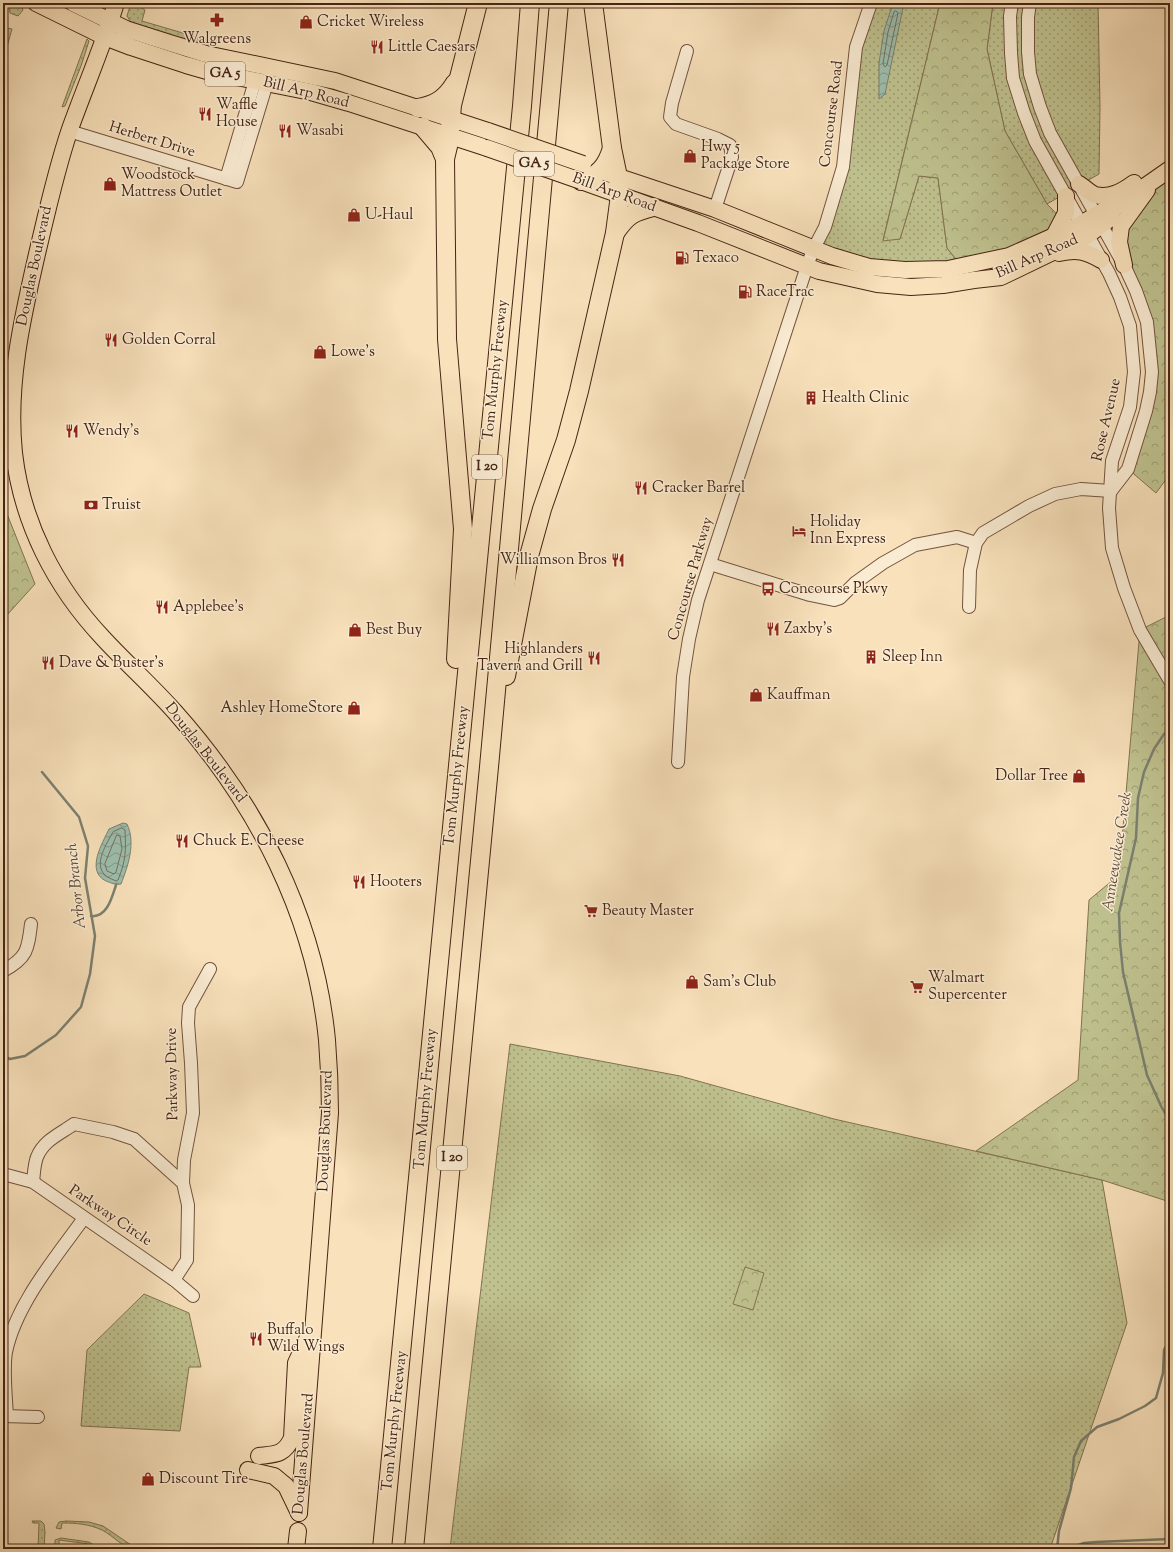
<svg xmlns="http://www.w3.org/2000/svg" width="1173" height="1552" font-family="'Sorts Mill Goudy',serif">
	<style>
		.grass { fill: url(#grass-dots); stroke: #837352 }
		.forest { fill: url(#forest-crowns); stroke: #837352 }
		.water { fill: url(#water-waves); stroke: #7b8070 }
		.lines { fill: none; stroke-linecap: round; stroke-linejoin: round }
		.shore { stroke: #727160; stroke-width: 1 }
		.stream { stroke: #7b8070; stroke-width: 2.5 }
		.minor-casing { stroke: #73533e; stroke-width: 14 }
		.major-casing { stroke: #472414; stroke-width: 18 }
		.highway-casing { stroke: #472414; stroke-width: 20 }
		.minor { stroke: #faecd3; stroke-width: 12 }
		.major { stroke: #f8e1bb; stroke-width: 16 }
		.highway { stroke: #f8e1bb; stroke-width: 18 }
		.major-bridge-casing { stroke: #472414; stroke-width: 18; stroke-linecap: butt }
		.major-bridge { stroke: #f8e1bb; stroke-width: 16 }
		.labels { text-anchor: middle; dominant-baseline: central; stroke-width: 3; stroke-linejoin: round; paint-order: stroke }
		.shield { fill: #faecd3; stroke: #7d604d; stroke-width: 1 }
		.shield-label { font-size: 14px; font-weight: bold; fill: #472414 }
		.poi-label { font-size: 15px; fill: #472414; stroke: #faecd3; text-anchor: start }
		.street-label { font-size: 15px; fill: #472414; stroke: #faecd3 }
		.water-label { font-size: 16px; font-style: italic; fill: #5c4a3a; stroke: #faecd3 }
	</style>
	<defs>
		<pattern id="grass-dots" width="8" height="8" patternUnits="userSpaceOnUse"><rect width="8" height="8" fill="#bfc28f"/><path d="M2 2h.1M6 6h.1" fill="none" stroke="#9d9d74" stroke-width="1.8" stroke-linecap="round"/></pattern>
		<pattern id="forest-crowns" width="20" height="18" patternUnits="userSpaceOnUse"><rect width="20" height="18" fill="#bfc28f"/><path d="M2 6a3 3 0 1 1 6 0M12 15a3 3 0 1 1 6 0" fill="none" stroke="#9d9d74"/></pattern>
		<pattern id="water-waves" width="16" height="10" patternUnits="userSpaceOnUse"><rect width="16" height="10" fill="#9dbead"/><path d="M0 5q4-4 8 0t8 0" fill="none" stroke="#829a8c"/></pattern>
	</defs>
	<rect width="100%" height="100%" fill="#f8e1bb"/>
	<filter id="stains"><feTurbulence type="fractalNoise" baseFrequency=".005" numOctaves="4"/><feColorMatrix values="0 0 0 0 .2 0 0 0 0 .09 0 0 0 0 .02 0 0 0 .5 -.17"/></filter>
	<radialGradient id="worn" r=".72"><stop offset=".6" stop-color="#630" stop-opacity="0"/><stop offset="1" stop-color="#630" stop-opacity=".3"/></radialGradient>
	<g class="grass">
		<path d="M11 3H17L22 7 23 10 18 16 10 13 9 7Z"/>
		<path d="M131 3H138L137 5 145 10 142 21 210 41 213 37 215 36 218 39 217 43 211 47 203 45 132 24 127 16Z"/>
		<path d="M871 3H940L883 240 900 239 919 176 938 178 947 248 968 274 815 256 825 227Z"/>
		<path d="M993 3H1098L1100 107 1099 174 1047 204 1005 131 987 49Z"/>
		<path d="M6 28 12 29 3 61V36Z"/>
		<path d="M87 39 89 41 81 66 65 106 62 107Z"/>
		<path d="M510 1044 680 1076 834 1119 1102 1180 1127 1323 1050 1549H450Z"/>
		<path d="M144 1294 189 1313 201 1367H189L180 1431 81 1426 87 1350Z"/>
		<path d="M32 1521H41L44 1524 45 1532 44 1549H38L39 1523H33Z"/>
		<path d="M66 1521 89 1522 103 1526 137 1549C123 1549 114 1536 102 1530 89 1524 76 1523 62 1523L61 1529 56 1528 59 1522Z"/>
		<path d="M61 1538 89 1542 97 1547 96 1549H89V1544L59 1540V1547H55V1540Z"/>
	</g>
	<g class="forest">
		<path d="M940 3H993L987 49 1005 131 1047 204 1076 234 968 274 947 248 938 178 919 176 900 239 883 241Z"/>
		<path d="M1170 169V474L1156 493 1128 469 1146 411 1147 322 1101 225Z"/>
		<path d="M5 509 35 584 7 615 3 614V510Z"/>
		<path d="M1170 615V1202L1102 1180 976 1151 1078 1080 1089 900 1119 875 1140 630Z"/>
		<path d="M745 1267 764 1273 753 1310 733 1304Z"/>
	</g>
	<g class="water">
		<path d="M893 3H904L885 94 879 99V63L884 31Z"/>
		<path d="M123 823 127 824C136 843 128 866 121 884 115 885 111 883 106 881 85 871 103 842 109 829Z"/>
	</g>
	<g class="lines">
		<g class="shore">
			<path d="M896 11 898 13 887 65 885 67 883 64 888 32 894 12Z"/>
			<path d="M122 828 125 830C126 851 126 860 118 880L116 881C112 879 108 878 105 875 93 864 107 843 113 832Z"/>
			<path d="M117 835 120 836 122 849 116 872 114 874 107 871 105 864Z"/>
		</g>
		<g class="stream">
			<path d="M1170 730 1164 734 1154 749 1144 772 1138 798 1136 838 1119 913 1120 942 1123 972 1147 1075 1161 1106 1170 1122"/>
			<path d="M91 916C107 918 112 897 116 885"/>
			<path d="M3 1056 10 1059 25 1056 56 1035 81 1007 90 974 95 936 85 878 88 846 79 817 42 772"/>
			<path d="M1057 1549 1059 1531 1071 1488 1074 1457 1081 1441 1097 1427 1119 1419 1145 1406 1156 1398 1163 1373 1164 1350 1170 1338"/>
			<path d="M1067 1549 1084 1543 1096 1542 1170 1539"/>
		</g>
		<g class="minor-casing">
			<g id="minor">
				<path d="M1012 3 1010 16 1011 53 1013 78 1024 113 1035 141 1109 273 1120 297 1130 326 1134 372 1130 407 1112 461 1109 508 1112 548 1124 588 1140 630 1170 681"/>
				<path d="M1030 3 1028 17V52L1030 74 1040 107 1050 133 1124 265 1136 291 1147 322 1152 372 1150 392 1146 411 1128 469 1111 491"/>
				<path d="M687 51 672 103 670 117 676 124 718 139 730 145 732 157 715 209"/>
				<path d="M69 131 237 182 267 83"/>
				<path d="M226 179 255 81"/>
				<path d="M710 564 810 595 834 600 840 598 855 583 883 563 915 545 957 537 976 543"/>
				<path d="M969 607 970 570 976 543 983 533 1029 506 1055 494 1081 489 1111 491"/>
				<path d="M678 762 683 677 689 639 698 600 807 266 813 250 825 227 843 167 856 47 871 3"/>
				<path d="M3 971C27 958 28 950 31 924"/>
				<path d="M3 1174 33 1182 147 1261 174 1280 193 1296"/>
				<path d="M33 1182C34 1174 34 1165 37 1157 44 1140 60 1134 74 1124L113 1132 134 1139 183 1183 188 1205 187 1260 174 1280"/>
				<path d="M183 1183 184 1160 193 1113 191 1063 188 1023 189 1007 210 969"/>
				<path d="M3 1416 38 1417"/>
				<path d="M7 1416C6 1398 3 1369 6 1352 16 1304 56 1257 84 1218"/>
			</g>
		</g>
		<g class="major-casing">
			<g id="major">
				<path d="M36 3 105 37 131 47 186 65 207 71 311 92 349 103 487 148"/>
				<path d="M73 3 126 29 170 43 206 54 335 81 488 131"/>
				<path d="M116 3C103 46 85 87 70 129 56 170 47 212 37 254 22 319 7 385 14 453 22 523 55 587 103 638 126 663 152 686 175 712 257 804 315 916 327 1040 329 1064 330 1088 330 1113L299 1513"/>
				<path d="M607 173 715 209 832 256 869 267 905 270 948 269 1009 256 1081 224 1103 211 1114 208 1170 169"/>
				<path d="M581 181 698 223 819 271 877 284 911 287 943 285 974 280 1001 277 1088 235 1108 220 1114 208"/>
				<path d="M1079 184C1084 187 1090 193 1095 195 1110 199 1123 191 1134 183"/>
				<path d="M1054 236 1066 213V196"/>
				<path d="M1059 253C1077 249 1086 251 1101 260"/>
				<path d="M1124 265 1119 242 1121 226 1147 190"/>
				<path d="M259 1456C276 1454 284 1455 292 1438L296 1363 310 1333"/>
				<path d="M248 1470 274 1476 286 1486 299 1513"/>
				<path d="M296 1549 298 1531"/>
			</g>
		</g>
		<g class="highway-casing">
			<g id="highway">
				<path d="M418 108C436 105 446 98 455 83"/>
				<path d="M423 127 440 147 445 159"/>
				<path d="M581 181C599 176 607 165 612 148"/>
				<path d="M615 233C627 215 633 212 653 207"/>
				<path d="M456 659 463 529 447 339 445 159 449 142 452 105 478 3"/>
				<path d="M506 676 529 556 542 509 566 440 579 391 615 233 620 195 618 177 612 148 593 3"/>
				<path d="M382 1549 522 106 530 3"/>
				<path d="M414 1549 489 767 559 3"/>
			</g>
		</g>
		<use href="#minor" class="minor"/>
		<use href="#major" class="major"/>
		<use href="#highway" class="highway"/>
		<g class="major-bridge-casing">
			<g id="major-bridge">
				<path d="M488 131 583 164"/>
				<path d="M487 148 581 181"/>
			</g>
		</g>
		<use href="#major-bridge" class="major-bridge"/>
	</g>
	<defs>
		<g id="pharmacy-bare" transform="scale(1.08)"><path d="M-2-6h4v4h4v4h-4v4h-4v-4h-4v-4h4Z" fill="#8f2418" stroke="#faecd3" stroke-width="2.5" paint-order="stroke"/></g>
		<g id="shop-bare" transform="scale(1.08)"><path d="M-5-2.5h2.3a2.7 3.5 0 0 1 5.4 0H5L5.5 6h-11ZM-1.5-2.5h3a1.5 2.3 0 0 0-3 0Z" fill="#8f2418" stroke="#faecd3" stroke-width="2.5" paint-order="stroke"/></g>
		<g id="restaurant-bare" transform="scale(1.08)"><path d="M-5-6h1v4h1v-4h1v4h1v-4h1v5L-1.5 .5V6h-2V.5L-5-1ZM5-6V6H3V1.5H1.5Q1.5-4 5-6Z" fill="#8f2418" stroke="#faecd3" stroke-width="2.5" paint-order="stroke"/></g>
		<g id="fuel-bare" transform="scale(1.08)"><path d="M-5.5-6h7V0h2V4h1.3V-2.5L3-4.5l.8-.8L6-3V5H2.5V1h-1V6h-7ZM-4.2-4.7v3.2H.2V-4.7Z" fill="#8f2418" stroke="#faecd3" stroke-width="2.5" paint-order="stroke"/></g>
		<g id="building-bare" transform="scale(1.08)"><path d="M-4-6H4V6H1V3H-1V6H-4ZM-2.5-4.3h1.7v1.8h-1.7ZM.8-4.3h1.7v1.8H.8ZM-2.5-1h1.7V.8h-1.7ZM.8-1h1.7V.8H.8Z" fill="#8f2418" stroke="#faecd3" stroke-width="2.5" paint-order="stroke"/></g>
		<g id="bank-bare" transform="scale(1.08)"><path d="M-6-4H6V4H-6ZM0-2.3a2.3 2.3 0 1 0 0 4.6a2.3 2.3 0 1 0 0-4.6Z" fill="#8f2418" stroke="#faecd3" stroke-width="2.5" paint-order="stroke"/></g>
		<g id="hotel-bare" transform="scale(1.08)"><path d="M-6-4.5h1.5V1H6V5H4.5V3h-9V5H-6ZM-4 0a1.8 1.8 0 1 1 3.6 0ZM.5 0V-2.5h3Q6-2.5 6 0Z" fill="#8f2418" stroke="#faecd3" stroke-width="2.5" paint-order="stroke"/></g>
		<g id="bus-bare" transform="scale(1.08)"><path d="M-5-6H5V4H4V6H2V4H-2V6H-4V4H-5ZM-3.5-4V0h7V-4ZM-3.5 1.2v1.5H-2V1.2ZM2 1.2v1.5H3.5V1.2Z" fill="#8f2418" stroke="#faecd3" stroke-width="2.5" paint-order="stroke"/></g>
		<g id="supermarket-bare" transform="scale(1.08)"><path d="M-6-5.5h2.5l.6 2H6L4.5 2H-2.5L-4.4-4H-6ZM-1.5 3.2a1.3 1.3 0 1 0 .1 0ZM3 3.2a1.3 1.3 0 1 0 .1 0Z" fill="#8f2418" stroke="#faecd3" stroke-width="2.5" paint-order="stroke"/></g>
	</defs>
	<g fill-rule="evenodd">
		<use href="#pharmacy-bare" x="217" y="20"/>
		<use href="#shop-bare" x="306" y="22"/>
		<use href="#restaurant-bare" x="377" y="47"/>
		<use href="#restaurant-bare" x="205" y="114"/>
		<use href="#restaurant-bare" x="285" y="131"/>
		<use href="#shop-bare" x="690" y="156"/>
		<use href="#shop-bare" x="110" y="184"/>
		<use href="#shop-bare" x="354" y="215"/>
		<use href="#fuel-bare" x="682" y="258"/>
		<use href="#fuel-bare" x="745" y="292"/>
		<use href="#restaurant-bare" x="111" y="340"/>
		<use href="#shop-bare" x="320" y="352"/>
		<use href="#building-bare" x="811" y="398"/>
		<use href="#restaurant-bare" x="72" y="431"/>
		<use href="#restaurant-bare" x="641" y="488"/>
		<use href="#bank-bare" x="91" y="505"/>
		<use href="#hotel-bare" x="799" y="531"/>
		<use href="#restaurant-bare" x="618" y="560"/>
		<use href="#bus-bare" x="768" y="589"/>
		<use href="#restaurant-bare" x="162" y="607"/>
		<use href="#restaurant-bare" x="773" y="629"/>
		<use href="#shop-bare" x="355" y="630"/>
		<use href="#building-bare" x="871" y="657"/>
		<use href="#restaurant-bare" x="594" y="658"/>
		<use href="#restaurant-bare" x="48" y="663"/>
		<use href="#shop-bare" x="756" y="695"/>
		<use href="#shop-bare" x="354" y="708"/>
		<use href="#shop-bare" x="1079" y="776"/>
		<use href="#restaurant-bare" x="182" y="841"/>
		<use href="#restaurant-bare" x="359" y="882"/>
		<use href="#supermarket-bare" x="591" y="911"/>
		<use href="#shop-bare" x="692" y="982"/>
		<use href="#supermarket-bare" x="917" y="987"/>
		<use href="#restaurant-bare" x="256" y="1339"/>
		<use href="#shop-bare" x="148" y="1479"/>
	</g>
	<g class="labels">
		<g class="shield">
			<rect x="205" y="62" width="40" height="24" rx="3"/>
			<rect x="514" y="152" width="40" height="24" rx="3"/>
			<rect x="472" y="455" width="30" height="24" rx="3"/>
			<rect x="437" y="1146" width="30" height="24" rx="3"/>
		</g>
		<g class="shield-label">
			<text x="225" y="74">GA 5</text>
			<text x="534" y="164">GA 5</text>
			<text x="487" y="467">I 20</text>
			<text x="452" y="1158">I 20</text>
		</g>
		<g class="poi-label">
			<text x="317" y="22">Cricket Wireless</text>
			<text x="217" y="39" text-anchor="middle">Walgreens</text>
			<text x="388" y="47">Little Caesars</text>
			<text x="216" y="105">Waffle<tspan x="216" dy="17">House</tspan></text>
			<text x="296" y="131">Wasabi</text>
			<text x="701" y="147">Hwy 5<tspan x="701" dy="17">Package Store</tspan></text>
			<text x="121" y="175">Woodstock<tspan x="121" dy="17">Mattress Outlet</tspan></text>
			<text x="365" y="215">U-Haul</text>
			<text x="693" y="258">Texaco</text>
			<text x="756" y="292">RaceTrac</text>
			<text x="122" y="340">Golden Corral</text>
			<text x="331" y="352">Lowe's</text>
			<text x="822" y="398">Health Clinic</text>
			<text x="83" y="431">Wendy's</text>
			<text x="652" y="488">Cracker Barrel</text>
			<text x="102" y="505">Truist</text>
			<text x="810" y="522">Holiday<tspan x="810" dy="17">Inn Express</tspan></text>
			<text x="607" y="560" text-anchor="end">Williamson Bros</text>
			<text x="779" y="589">Concourse Pkwy</text>
			<text x="173" y="607">Applebee's</text>
			<text x="784" y="629">Zaxby's</text>
			<text x="366" y="630">Best Buy</text>
			<text x="583" y="649" text-anchor="end">Highlanders<tspan x="583" dy="17">Tavern and Grill</tspan></text>
			<text x="882" y="657">Sleep Inn</text>
			<text x="59" y="663">Dave &amp; Buster's</text>
			<text x="767" y="695">Kauffman</text>
			<text x="343" y="708" text-anchor="end">Ashley HomeStore</text>
			<text x="1068" y="776" text-anchor="end">Dollar Tree</text>
			<text x="193" y="841">Chuck E. Cheese</text>
			<text x="370" y="882">Hooters</text>
			<text x="602" y="911">Beauty Master</text>
			<text x="928" y="978">Walmart<tspan x="928" dy="17">Supercenter</tspan></text>
			<text x="703" y="982">Sam's Club</text>
			<text x="267" y="1330">Buffalo<tspan x="267" dy="17">Wild Wings</tspan></text>
			<text x="159" y="1479">Discount Tire</text>
		</g>
		<g class="street-label">
			<text transform="translate(306 93) rotate(14)">Bill Arp Road</text>
			<text transform="translate(832 114) rotate(-83)">Concourse Road</text>
			<text transform="translate(152 140) rotate(17)">Herbert Drive</text>
			<text transform="translate(614 193) rotate(20)">Bill Arp Road</text>
			<text transform="translate(1037 257) rotate(-24)">Bill Arp Road</text>
			<text transform="translate(35 266) rotate(-78)">Douglas Boulevard</text>
			<text transform="translate(496 370) rotate(-84)">Tom Murphy Freeway</text>
			<text transform="translate(1107 420) rotate(-77)">Rose Avenue</text>
			<text transform="translate(691 579) rotate(-74)">Concourse Parkway</text>
			<text transform="translate(205 753) rotate(52)">Douglas Boulevard</text>
			<text transform="translate(457 776) rotate(-84)">Tom Murphy Freeway</text>
			<text transform="translate(173 1074) rotate(-91)">Parkway Drive</text>
			<text transform="translate(426 1099) rotate(-85)">Tom Murphy Freeway</text>
			<text transform="translate(326 1131) rotate(-88)">Douglas Boulevard</text>
			<text transform="translate(110 1216) rotate(34)">Parkway Circle</text>
			<text transform="translate(395 1421) rotate(-84)">Tom Murphy Freeway</text>
			<text transform="translate(304 1454) rotate(-85)">Douglas Boulevard</text>
		</g>
		<g class="water-label">
			<text transform="translate(1118 852) rotate(-81)">Anneewakee Creek</text>
			<text transform="translate(77 886) rotate(-96)">Arbor Branch</text>
		</g>
	</g>
	<rect width="1173" height="1552" fill="none" stroke="#f8e1bb" stroke-width="16"/>
	<rect x="4" y="4" width="1165" height="1544" fill="none" stroke="#472414" stroke-width="2"/>
	<rect x="8" y="8" width="1157" height="1536" fill="none" stroke="#472414"/>
	<rect width="100%" height="100%" filter="url(#stains)"/>
	<rect width="100%" height="100%" fill="url(#worn)"/>
</svg>
